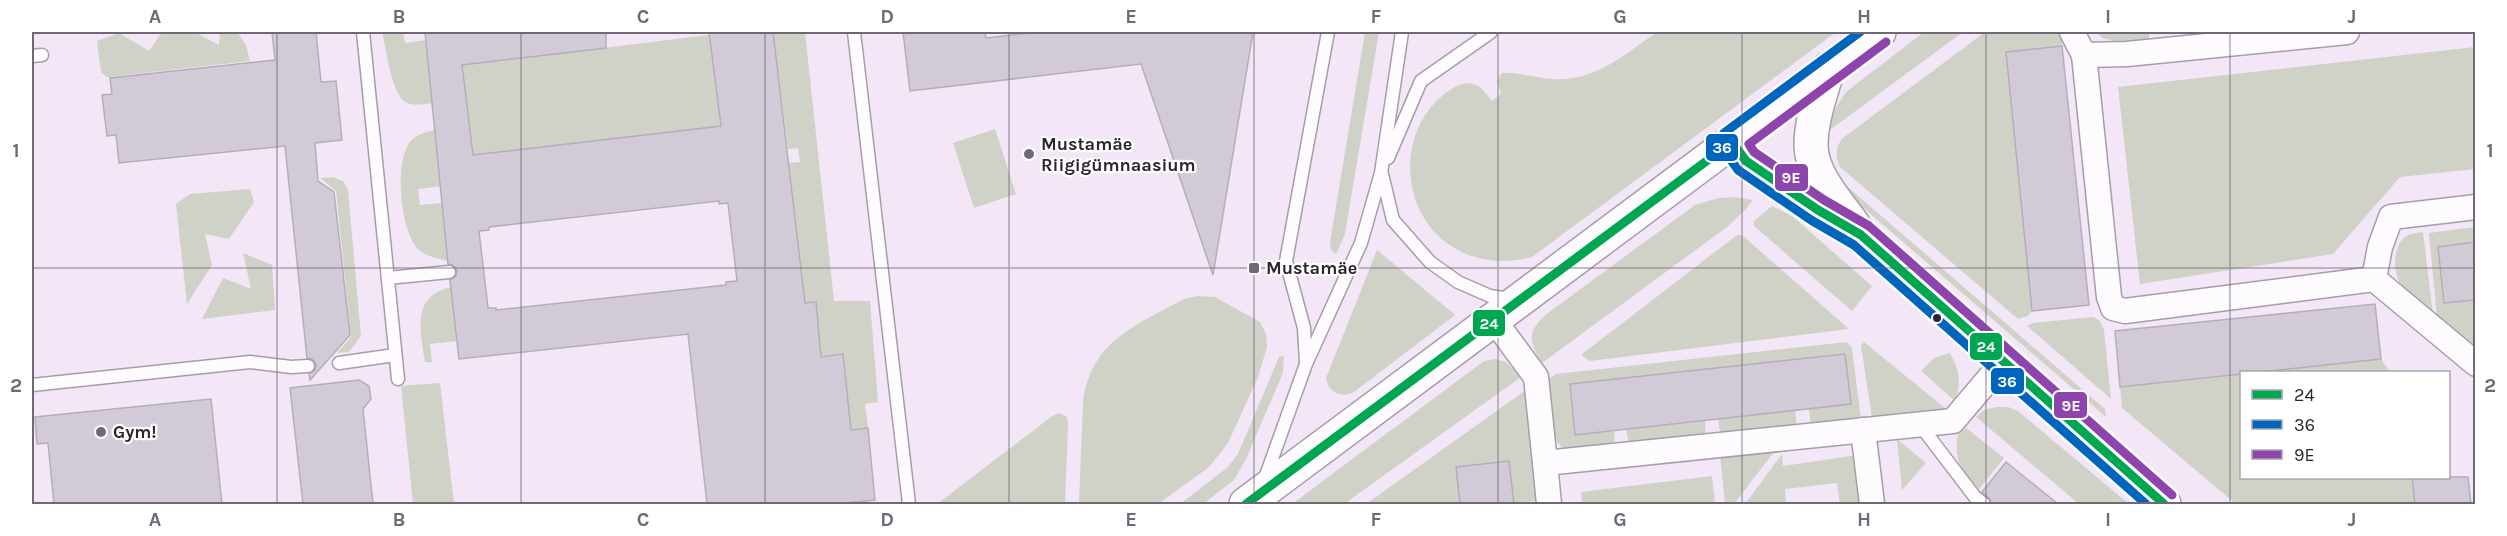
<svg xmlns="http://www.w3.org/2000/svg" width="2507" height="536" font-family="Karla,sans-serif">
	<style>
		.green { fill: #d0d2c8 }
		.building { fill: #d3cad7; stroke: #b6adba; stroke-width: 1.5; fill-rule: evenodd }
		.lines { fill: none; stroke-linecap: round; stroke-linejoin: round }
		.lane-casing { stroke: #a69da9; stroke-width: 15 }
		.street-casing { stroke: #a69da9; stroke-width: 27 }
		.secondary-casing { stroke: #a69da9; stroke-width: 36 }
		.lane { stroke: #fdfbfe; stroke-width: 12 }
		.street { stroke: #fdfbfe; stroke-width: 24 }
		.secondary { stroke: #fdfbfe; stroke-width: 33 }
		.bus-1-casing { stroke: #fff; stroke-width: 14 }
		.bus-2-casing { stroke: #fff; stroke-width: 14 }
		.bus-3-casing { stroke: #fff; stroke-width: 14 }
		.bus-1 { stroke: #00a651; stroke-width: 9 }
		.bus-2 { stroke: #0065bd; stroke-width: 9 }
		.bus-3 { stroke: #8e44ad; stroke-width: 9 }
		.grid { fill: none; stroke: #716875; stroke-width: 1.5; stroke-opacity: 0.55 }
		.poi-dot { fill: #716875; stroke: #fff; stroke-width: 2 }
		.bus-dot { fill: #2c242f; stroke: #fff; stroke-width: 2 }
		.labels { text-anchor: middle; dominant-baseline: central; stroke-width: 4.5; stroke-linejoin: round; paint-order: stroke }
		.poi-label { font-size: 18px; font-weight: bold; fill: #2c242f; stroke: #fff; text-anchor: start }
		.line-badge { stroke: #fff; stroke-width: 2 }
		.badge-label { font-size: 16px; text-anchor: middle; font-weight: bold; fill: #fff }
		.neatline { fill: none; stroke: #716875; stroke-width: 2 }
		.grid-label { font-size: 20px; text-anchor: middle; font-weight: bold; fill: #716875 }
	</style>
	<rect width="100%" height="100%" fill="#f2e6f7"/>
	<g class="green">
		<path d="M162 32H194L219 45 220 32H237L246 45 250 61 107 77 101 72 97 41 119 33 149 51Z"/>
		<path d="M382 32H403L405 43 426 40 433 103C424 104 411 107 404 101 391 91 386 48 382 32Z"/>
		<path d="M773 32H805L834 301H870L878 402 865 404 868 428 851 430 843 355 812 358 817 318 816 302 805 303 789 163 800 162 798 148 788 149Z"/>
		<path d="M1365 32H1379L1345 234 1336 254 1331 250 1330 242Z"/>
		<path d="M1657 32H1836L1532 257C1506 264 1476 262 1453 247 1399 214 1395 130 1447 92 1456 86 1465 80 1476 85 1483 88 1487 95 1492 101L1501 94 1497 81 1502 73C1520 72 1535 78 1553 79 1595 82 1625 54 1657 32Z"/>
		<path d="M1924 32H1963L1827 132 1835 109 1846 92Z"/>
		<path d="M1985 32H2061L2062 46 2006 52 2032 311 2028 316 2018 319 1840 167C1835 156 1835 147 1843 138Z"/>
		<path d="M2097 32H2149V39L2118 42 2102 38Z"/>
		<path d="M709 35 721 126 473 155 462 65Z"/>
		<path d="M2475 47V169L2400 177 2333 254 2140 284 2118 87Z"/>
		<path d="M995 129 1016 194 974 208 953 143Z"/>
		<path d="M435 130 442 186 418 189 420 205 442 203 448 261C437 258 426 257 418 249 400 230 394 162 410 142 416 134 427 132 435 130Z"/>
		<path d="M333 177 343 181 348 190 361 336 349 352 337 353 351 337 336 191 320 178Z"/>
		<path d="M1849 188 2105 409 2106 417 1852 198 1845 191Z"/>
		<path d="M250 189 254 202 229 239 205 234 212 265 187 304 176 204 190 194Z"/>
		<path d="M1735 197 1753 200 1745 210 1727 227 1542 363C1528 340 1527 331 1548 313L1695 205 1719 198Z"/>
		<path d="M1772 206 1792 216 1872 286 1852 311 1754 226V221Z"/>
		<path d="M2475 227V242L2438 247 2444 303 2475 300V351L2437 318 2429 233Z"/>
		<path d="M2423 232 2433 315C2423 306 2408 297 2401 286 2393 272 2392 248 2405 237 2409 233 2417 233 2423 232Z"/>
		<path d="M1737 235H1742L1849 329 1590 361 1581 355Z"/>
		<path d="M1377 250 1455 315 1354 392C1341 398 1329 394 1326 378Z"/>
		<path d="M243 253 272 265 275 310 202 319 223 278 251 289Z"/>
		<path d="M451 287 457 341 430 344 432 362H425C421 331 410 297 451 287Z"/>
		<path d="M1197 296 1215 297 1260 322 1266 334 1267 347 1258 377 1228 443 1209 467 1158 504H1079L1083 402C1091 341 1136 325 1184 299Z"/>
		<path d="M2093 317 2100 321 2104 330 2111 399 2027 326 2033 323Z"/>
		<path d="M1847 342 1852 348 1861 420 1811 427 1809 409 1851 404 1844 354 1570 384 1575 435 1614 431 1615 448 1566 452 1553 437 1547 380 1556 374Z"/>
		<path d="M1864 342 1946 409 1937 413 1872 418 1861 345Z"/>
		<path d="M1950 353C1959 369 1962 383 1955 401L1921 371 1934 358Z"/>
		<path d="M1284 356 1283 373 1246 459 1234 480 1203 504H1180L1227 468 1238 454 1279 357Z"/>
		<path d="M1495 359 1506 362 1521 377 1344 504H1292L1484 361Z"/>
		<path d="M2381 359 2390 372H2254Z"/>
		<path d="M2241 374 2242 478H2412L2415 504H2236L2122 408 2120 387Z"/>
		<path d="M440 383 454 504H413L401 386Z"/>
		<path d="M1526 390 1540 500 1514 504 1509 462 1456 467 1460 504H1366Z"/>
		<path d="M1997 407H2008L2018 411 2129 504H2079L1976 417 1984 410Z"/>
		<path d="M1795 410 1797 428 1721 437 1718 419Z"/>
		<path d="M1059 413 1067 417 1068 425 1065 504H937L1051 417Z"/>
		<path d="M1705 421 1706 437 1629 446 1626 429Z"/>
		<path d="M1966 428 2004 458 1979 489C1962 470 1953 462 1958 434Z"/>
		<path d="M1897 439 1926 463 1902 490Z"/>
		<path d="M1777 448 1734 504H1725L1720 454Z"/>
		<path d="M1782 454 1783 466 1858 455 1864 504H1840L1837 483 1785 489 1786 504H1745Z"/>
		<path d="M1712 476 1715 504H1582L1581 492Z"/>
	</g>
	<g class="building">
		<path d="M272 32H316L321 82 336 81 342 140 315 143 318 181 334 192 350 335 310 380 309 374 315 370 316 365 312 359 307 358 285 146 119 163 116 135 107 136 102 95 112 94 110 78 275 60Z"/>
		<path d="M425 32H606V48L462 65 473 155 721 126 709 32H773L805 303 816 302 821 357 843 354 851 430 868 428 875 500 836 504H707L688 334 459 359 450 280 456 276 457 271 453 265 448 264ZM719 201V204L728 203 737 281 726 282V285L496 310V308H488L479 231 489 230V227Z"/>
		<path d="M903 32H985L986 38 1038 32H1253L1213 275 1141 64 910 91Z"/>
		<path d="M2062 46 2089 305 2032 311 2006 52Z"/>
		<path d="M2475 242V300L2444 303 2438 247Z"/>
		<path d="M2375 304 2381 359 2120 387 2115 331Z"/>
		<path d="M1845 354 1851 404 1575 435 1570 384Z"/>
		<path d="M359 380 369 386 371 399 363 409 373 504H303L290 388Z"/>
		<path d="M211 399 222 504H54L48 443 37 444 35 417Z"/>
		<path d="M1509 461 1514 504H1460L1456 467Z"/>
		<path d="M2006 462 2058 504H1992L1989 498 1982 492Z"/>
		<path d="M2412 477H2468L2471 504H2415Z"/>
	</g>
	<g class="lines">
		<g class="lane-casing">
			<g id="lane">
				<path d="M363 32 398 379"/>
				<path d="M854 32 909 504"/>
				<path d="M32 56 42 55"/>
				<path d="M1388 158 1421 81 1491 32"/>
				<path d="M1382 174 1393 220 1430 262 1458 282 1490 296 1510 299"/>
				<path d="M388 278 449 272"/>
				<path d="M339 363 395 355"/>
				<path d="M1306 363 1304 328 1286 261 1328 32"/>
				<path d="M32 385 250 362 291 367 308 366"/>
				<path d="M1920 425 1975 497 1984 504"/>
				<path d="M1264 481 1306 364 1361 243 1381 173 1402 32"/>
			</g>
		</g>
		<g class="street-casing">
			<g id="street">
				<path d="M2072 32 2084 55 2127 54 2347 32"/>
				<path d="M2084 55 2109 297 2113 308 2125 311 2374 279 2476 364"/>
				<path d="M2374 279 2380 247 2391 217 2476 207"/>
				<path d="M1494 320 1536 377 1545 463"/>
				<path d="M1863 430 1872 504"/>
				<path d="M1549 504 1545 463 1953 421 2003 362"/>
			</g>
		</g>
		<g class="secondary-casing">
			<g id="secondary">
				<path d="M1828 69C1821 93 1811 120 1811 145 1811 175 1838 203 1854 226"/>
				<path d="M1732 142 1746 161 1818 210 1861 235 2164 504"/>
				<path d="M1246 504 1879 32"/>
			</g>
		</g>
		<use href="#lane" class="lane"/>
		<use href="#street" class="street"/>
		<use href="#secondary" class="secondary"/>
		<g class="bus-1-casing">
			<g id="bus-1">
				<path d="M1732 142 1746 161 1818 210 1861 235 2164 504"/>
				<path d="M1246 504 1732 142"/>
			</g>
		</g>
		<g class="bus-2-casing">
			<path id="bus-2" d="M1860 32 1724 133 1720 139 1721 146 1738 170 1811 220 1854 245 2146 504"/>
		</g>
		<g class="bus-3-casing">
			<path id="bus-3" d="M1886 42 1749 144 1754 152 1824 200 1869 226 2172 495"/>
		</g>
		<use href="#bus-1" class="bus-1"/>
		<use href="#bus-2" class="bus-2"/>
		<use href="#bus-3" class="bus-3"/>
	</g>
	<path class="grid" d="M277 32V504M521 32V504M765 32V504M1009 32V504M1254 32V504M1498 32V504M1742 32V504M1986 32V504M2230 32V504M32 268H2476"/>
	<g class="poi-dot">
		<circle cx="1029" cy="154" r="6"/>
		<rect x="1248" y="262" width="12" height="12" rx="3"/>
		<circle cx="101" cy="432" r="6"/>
	</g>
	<circle class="bus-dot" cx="1937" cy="318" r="5"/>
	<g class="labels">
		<g class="poi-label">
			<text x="1041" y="144">Mustamäe<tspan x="1041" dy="21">Riigigümnaasium</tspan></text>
			<text x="1266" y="268">Mustamäe</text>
			<text x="113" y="432">Gym!</text>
		</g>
	</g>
	<g class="line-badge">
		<rect x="1705" y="133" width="34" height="29" rx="6" fill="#0065bd"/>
		<rect x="1774" y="163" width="35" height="29" rx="6" fill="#8e44ad"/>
		<rect x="1472" y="309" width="34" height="28" rx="6" fill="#00a651"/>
		<rect x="1969" y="332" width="34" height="29" rx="6" fill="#00a651"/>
		<rect x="1990" y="367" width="35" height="28" rx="6" fill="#0065bd"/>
		<rect x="2053" y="391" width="35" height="28" rx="6" fill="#8e44ad"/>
	</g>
	<g class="badge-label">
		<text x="1722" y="153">36</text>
		<text x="1791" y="183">9E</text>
		<text x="1489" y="329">24</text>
		<text x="1986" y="352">24</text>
		<text x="2007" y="387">36</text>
		<text x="2071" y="411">9E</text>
	</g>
	<rect width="2507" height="536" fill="none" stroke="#ffffff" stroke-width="66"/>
	<rect x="2240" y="371" width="210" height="108" fill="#ffffff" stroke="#aba7ac" stroke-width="1.5"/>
	<rect x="2252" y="390" width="30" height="9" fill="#00a651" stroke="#aba7ac" stroke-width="1.5"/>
	<text x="2294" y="401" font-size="18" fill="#2c242f">24</text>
	<rect x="2252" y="420" width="30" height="9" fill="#0065bd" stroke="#aba7ac" stroke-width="1.5"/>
	<text x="2294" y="431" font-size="18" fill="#2c242f">36</text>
	<rect x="2252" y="450" width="30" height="9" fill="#8e44ad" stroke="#aba7ac" stroke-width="1.5"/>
	<text x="2294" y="461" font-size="18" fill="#2c242f">9E</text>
	<rect x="33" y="33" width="2441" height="470" class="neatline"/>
	<g class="grid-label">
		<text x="155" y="23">A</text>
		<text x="399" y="23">B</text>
		<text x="643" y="23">C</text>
		<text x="887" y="23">D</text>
		<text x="1131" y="23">E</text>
		<text x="1376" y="23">F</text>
		<text x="1620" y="23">G</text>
		<text x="1864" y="23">H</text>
		<text x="2108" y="23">I</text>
		<text x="2352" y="23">J</text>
		<text x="16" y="157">1</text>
		<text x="2490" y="157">1</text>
		<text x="16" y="392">2</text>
		<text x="2490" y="392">2</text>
		<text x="155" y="526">A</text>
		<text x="399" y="526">B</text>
		<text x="643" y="526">C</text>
		<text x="887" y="526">D</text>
		<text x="1131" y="526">E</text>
		<text x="1376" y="526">F</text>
		<text x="1620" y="526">G</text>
		<text x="1864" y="526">H</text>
		<text x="2108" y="526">I</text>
		<text x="2352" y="526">J</text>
	</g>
</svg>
